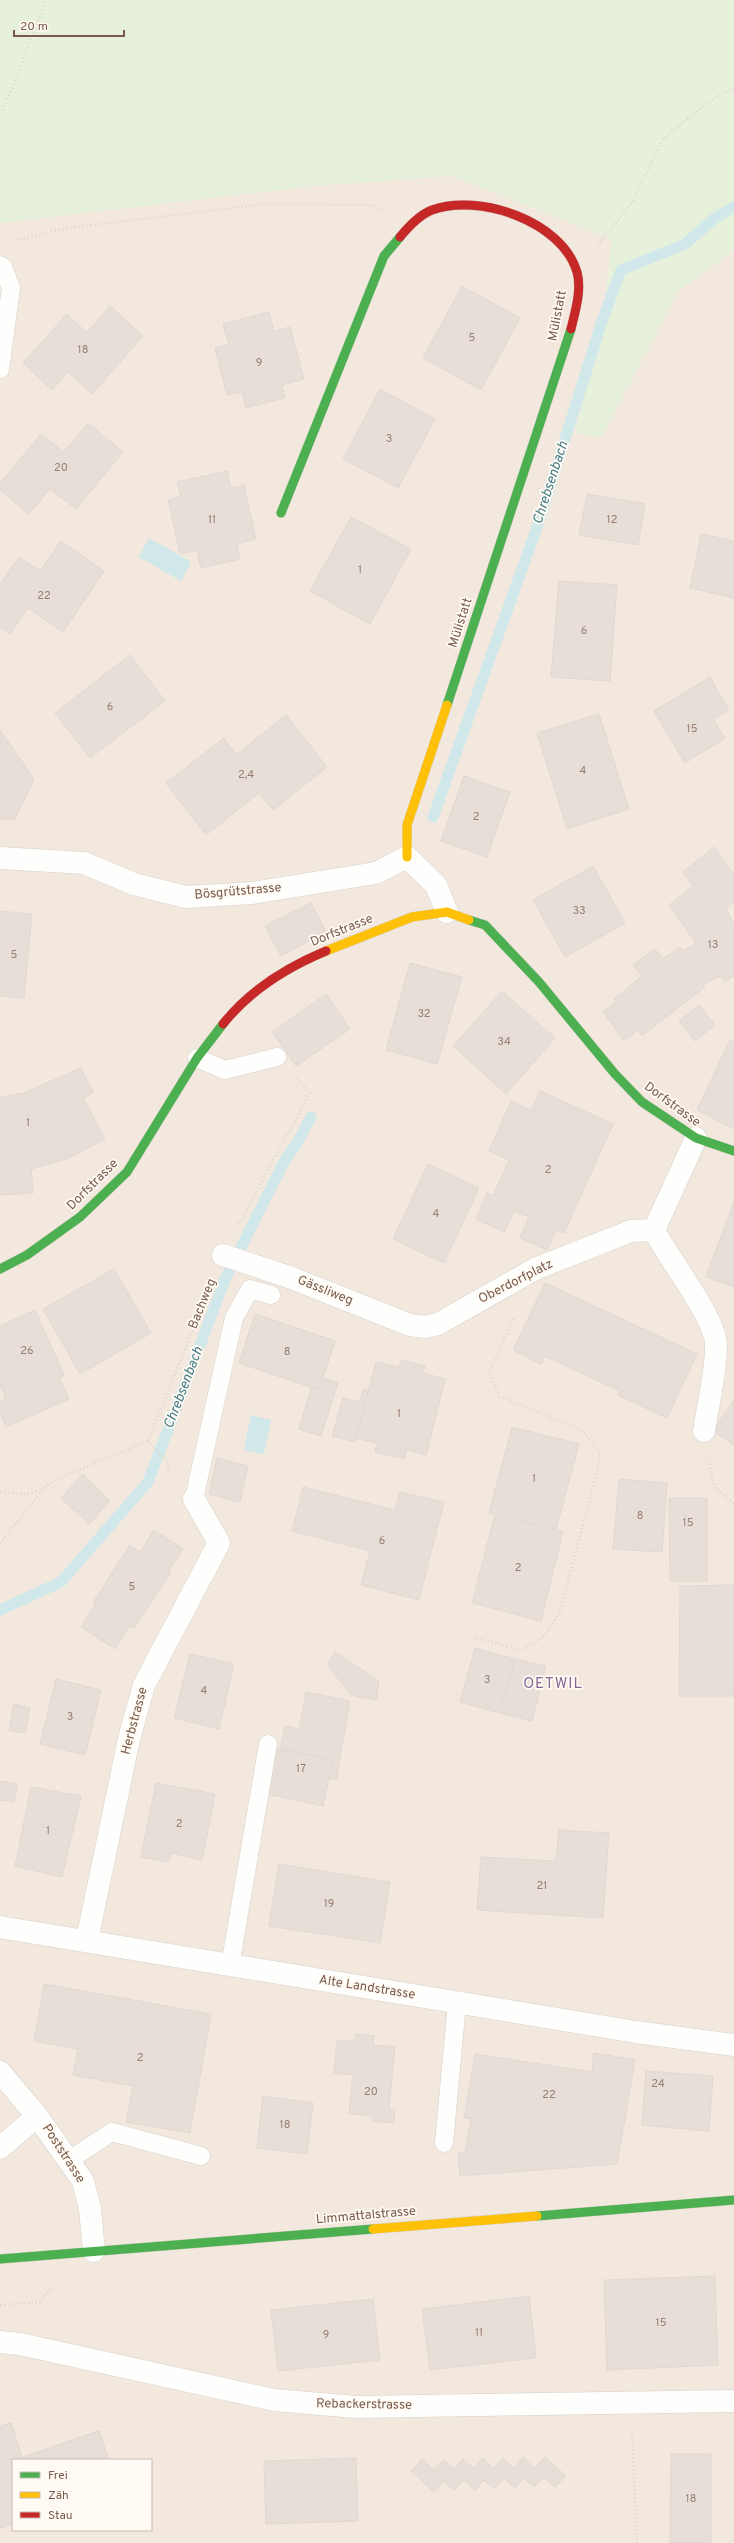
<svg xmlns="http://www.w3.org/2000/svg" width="734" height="2543" font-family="Overpass,sans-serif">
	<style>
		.residential { fill: #f2e8de; fill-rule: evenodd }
		.green { fill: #e7f0db }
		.water { fill: #d0e8ea }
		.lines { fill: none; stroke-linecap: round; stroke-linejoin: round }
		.stream { stroke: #d0e8ea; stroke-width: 11 }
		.building { fill: #e6ded7; stroke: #e2d8d2 }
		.lane-casing { stroke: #d7d1cb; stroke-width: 19 }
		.street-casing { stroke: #d7d1cb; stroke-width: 23 }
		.fast-casing { stroke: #d9d2cb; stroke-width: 10 }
		.slow-casing { stroke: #d9d2cb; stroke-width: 10 }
		.jam-casing { stroke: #d9d2cb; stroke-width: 10 }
		.path { stroke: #dcd5d0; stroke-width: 2.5; stroke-dasharray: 1 3; stroke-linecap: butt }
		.lane { stroke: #fefefd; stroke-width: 18 }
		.street { stroke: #fefefd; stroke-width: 22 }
		.fast { stroke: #4caf50; stroke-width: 9 }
		.slow { stroke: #ffc107; stroke-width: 9 }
		.jam { stroke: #c62828; stroke-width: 9 }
		.labels { text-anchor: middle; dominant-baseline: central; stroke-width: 3.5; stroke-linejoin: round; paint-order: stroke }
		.number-label { font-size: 11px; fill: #977e72 }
		.street-label { font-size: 13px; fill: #7a5c4d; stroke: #fffaf3 }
		.water-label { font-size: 14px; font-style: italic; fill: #437c86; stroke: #fffaf3 }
		.quarter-label { font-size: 15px; letter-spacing: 1px; fill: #846695; stroke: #fffaf3 }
	</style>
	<rect width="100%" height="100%" fill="#f9f5f0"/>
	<path class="residential" d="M452 176 612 239 602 321 601 438 679 290 734 251V2543H0V223L314 186ZM13 2460H151V2530H13Z"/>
	<path class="green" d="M0 0H734V251L679 290 601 438 575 433 602 321 612 239 452 176 314 186 0 223Z"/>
	<g class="water">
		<path d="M149 538 191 562 181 581 139 557Z"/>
		<path d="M251 1415 271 1420 264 1454 244 1450Z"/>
	</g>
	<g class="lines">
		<g class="stream">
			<path d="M433 817 540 519 602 321 621 270 685 244 715 218 734 207"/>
			<path d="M0 1610 61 1582 148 1482 226 1277 285 1160 297 1143 311 1117"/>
		</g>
	</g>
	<g class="building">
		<path d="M462 286 520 318 481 390 423 358Z"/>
		<path d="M110 306 143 336 92 394 68 372 52 390 23 363 67 314 87 333Z"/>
		<path d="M269 312 274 331 290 327 304 379 282 385 285 398 246 408 242 392 227 395 215 348 229 345 223 324Z"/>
		<path d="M380 389 435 419 398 488 343 459Z"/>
		<path d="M88 423 123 452 76 509 50 489 29 514 0 490V483L41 434 64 452Z"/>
		<path d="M227 471 231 488 244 485 256 539 237 544 240 559 201 568 197 550 180 554 168 500 181 497 177 482Z"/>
		<path d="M587 494 645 504 638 545 579 535Z"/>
		<path d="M351 517 411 549 370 624 310 591Z"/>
		<path d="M701 534 734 541V598L690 588Z"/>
		<path d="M61 541 104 571 63 632 28 608 10 634 0 627V584L19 557 40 571Z"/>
		<path d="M559 581 617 585 610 681 551 677Z"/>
		<path d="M130 655 165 701 90 758 55 713Z"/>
		<path d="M710 677 729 710 713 719 725 738 685 763 654 711Z"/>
		<path d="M599 714 629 809 567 829 537 733Z"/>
		<path d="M286 715 327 767 273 810 259 793 206 835 166 783 224 738 236 755Z"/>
		<path d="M0 730 34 779 15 819H0Z"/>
		<path d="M464 776 510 792 487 857 441 841Z"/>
		<path d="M714 847 734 874V902L726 909 734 924V976L725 982 721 976 703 984 705 987 642 1036 638 1030 624 1041 603 1012 617 1001 614 999 642 976 633 965 655 949 663 959 680 947 683 951 696 943 669 905 693 886 683 872Z"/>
		<path d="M593 866 625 923 565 957 533 900Z"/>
		<path d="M311 903 326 932 281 956 265 926Z"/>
		<path d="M0 911 32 914 24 998 0 996Z"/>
		<path d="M410 963 462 977 437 1064 386 1050Z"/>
		<path d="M502 991 555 1038 506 1094 453 1046Z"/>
		<path d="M326 994 350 1029 296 1066 272 1032Z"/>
		<path d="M699 1005 715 1025 695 1041 679 1021Z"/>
		<path d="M730 1040 734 1042V1129L697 1110Z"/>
		<path d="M81 1068 93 1092 83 1098 105 1139 67 1159 31 1169 33 1193 0 1195V1097L24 1093Z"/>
		<path d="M540 1091 613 1124 564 1233 556 1230 547 1250 520 1238 529 1217 514 1211 504 1232 476 1219 487 1193 493 1196 509 1160 489 1151 511 1101 531 1110Z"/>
		<path d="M428 1164 479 1188 444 1263 393 1239Z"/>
		<path d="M734 1202V1287L706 1277Z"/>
		<path d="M114 1269 151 1333 80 1374 43 1309Z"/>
		<path d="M545 1283 697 1354 667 1418 618 1395 620 1391 545 1356 541 1364 513 1350Z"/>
		<path d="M35 1310 64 1375 59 1378 69 1399 6 1427 0 1412V1401L6 1399 0 1385V1326Z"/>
		<path d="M255 1314 335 1341 319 1390 239 1363Z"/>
		<path d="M401 1360 425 1366 423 1373 445 1379 426 1455 407 1450 404 1459 375 1452 377 1443 356 1438 376 1362 399 1367Z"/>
		<path d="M323 1378 338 1383 321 1436 299 1429 311 1388 319 1390Z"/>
		<path d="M363 1389 368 1391 355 1442 332 1436 343 1398 360 1402Z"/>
		<path d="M734 1400V1445L713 1431Z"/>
		<path d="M512 1427 579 1444 556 1530 489 1513Z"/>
		<path d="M217 1458 248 1466 240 1502 209 1494Z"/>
		<path d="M83 1474 110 1501 89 1524 61 1498Z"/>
		<path d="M619 1479 667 1483 662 1552 613 1549Z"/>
		<path d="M303 1487 395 1510 400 1492 444 1502 419 1600 361 1585 370 1551 292 1531Z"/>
		<path d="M669 1498H707V1581H670Z"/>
		<path d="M495 1514 563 1532 541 1621 472 1603Z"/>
		<path d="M154 1530 183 1549 168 1571 171 1572 134 1628 130 1626 115 1649 81 1627 96 1603 94 1601 130 1545 140 1552Z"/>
		<path d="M734 1585V1696H679L680 1586Z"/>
		<path d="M475 1648 515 1659 500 1713 460 1702Z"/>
		<path d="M335 1652 379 1681 376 1700 351 1695 327 1664Z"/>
		<path d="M190 1654 234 1664 219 1729 174 1718Z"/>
		<path d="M515 1659 546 1666 532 1721 500 1713Z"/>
		<path d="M56 1679 101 1690 85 1755 40 1744Z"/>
		<path d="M306 1692 350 1701 336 1780 329 1778 333 1760 280 1749 285 1726 299 1729Z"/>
		<path d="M14 1704 30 1708 25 1733 9 1730Z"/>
		<path d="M277 1749 333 1760 323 1806 267 1794Z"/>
		<path d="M0 1781 18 1784 14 1802 0 1800Z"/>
		<path d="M156 1783 215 1794 202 1860 171 1853 169 1862 141 1857Z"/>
		<path d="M31 1787 81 1796 62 1877 15 1866Z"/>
		<path d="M559 1830 609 1833 603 1918 477 1910 481 1857 556 1861Z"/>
		<path d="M279 1864 390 1882 380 1943 269 1926Z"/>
		<path d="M44 1984 211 2014 190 2133 126 2122 133 2086 73 2075 78 2049 34 2041Z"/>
		<path d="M356 2034 374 2036 373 2045 395 2047 389 2109 395 2110 394 2123 373 2121V2116L349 2114 353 2075 334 2073 337 2040 355 2042Z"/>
		<path d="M594 2053 635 2060 617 2164 460 2176 458 2153 465 2152 471 2119 464 2118 475 2054 592 2072Z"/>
		<path d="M646 2071 713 2076 709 2131 642 2125Z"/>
		<path d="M263 2096 313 2103 307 2154 257 2148Z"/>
		<path d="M715 2276 718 2365 607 2370 604 2280Z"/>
		<path d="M529 2296 536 2358 430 2370 422 2309Z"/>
		<path d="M373 2299 380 2360 278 2371 271 2310Z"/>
		<path d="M11 2423 22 2457 99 2431 109 2460H13V2524L0 2528V2426Z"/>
		<path d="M671 2454H711V2543H670Z"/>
		<path d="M523 2457 534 2468 545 2457 566 2476 555 2487 544 2477 534 2487 524 2478 515 2488 504 2478 494 2489 484 2480 475 2490 464 2480 454 2490 444 2481 434 2492 411 2471 422 2459 434 2470 443 2460 454 2469 463 2459 473 2468 483 2458 493 2468 503 2458 513 2468Z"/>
		<path d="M356 2458 358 2521 266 2524 264 2461Z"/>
	</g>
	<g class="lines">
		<g class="lane-casing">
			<g id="lane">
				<path d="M0 265 3 267 11 288 0 369"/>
				<path d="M197 1058 225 1070 277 1057"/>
				<path d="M194 1499 234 1318 250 1289 271 1295"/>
				<path d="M230 1966 268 1744"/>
				<path d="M444 2143 457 2003"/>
				<path d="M69 2160 112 2132 201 2156"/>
			</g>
		</g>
		<g class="street-casing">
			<g id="street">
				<path d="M0 858 84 863 134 884 186 897 252 893 376 873 407 857 436 885 447 912"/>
				<path d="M696 1138 654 1230C667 1257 717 1319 716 1346 716 1374 708 1403 704 1431"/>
				<path d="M223 1255 289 1277 410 1325 426 1327 438 1324 535 1269 631 1231 654 1230"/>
				<path d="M0 1927 636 2032 734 2045"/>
				<path d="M87 1940 129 1739 144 1685 219 1543 194 1499"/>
				<path d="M0 2072 37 2116 83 2181 90 2209 94 2251"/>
				<path d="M0 2148 37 2116"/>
				<path d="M0 2342 20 2344 274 2400 356 2407 734 2401"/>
			</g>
		</g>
		<g class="fast-casing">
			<g id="fast">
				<path d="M281 513 384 256 400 237"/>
				<path d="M447 705 571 329"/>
				<path d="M469 920 485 925 539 982 615 1074 642 1102 696 1138 734 1151"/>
				<path d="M0 1269 27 1255 80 1217 127 1172 197 1058 223 1024"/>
				<path d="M537 2216 734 2200"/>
				<path d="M0 2259 373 2229"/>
			</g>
		</g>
		<g class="slow-casing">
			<g id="slow">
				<path d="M407 857V825L447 705"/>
				<path d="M326 951 412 917 447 912 469 920"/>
				<path d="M373 2229 537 2216"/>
			</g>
		</g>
		<g class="jam-casing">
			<g id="jam">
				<path d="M400 237C409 226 419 215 432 210 479 193 562 221 577 272 582 290 575 312 571 329"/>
				<path d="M223 1024C250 990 285 968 326 951"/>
			</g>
		</g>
		<g class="path">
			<path d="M0 114 14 84 46 0"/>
			<path d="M16 240 68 228 265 204 372 205 383 211"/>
			<path d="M598 245 632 202 663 139 711 100 734 88"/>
			<path d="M237 1227 310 1093 296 1078"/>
			<path d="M148 1441 167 1462 169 1473"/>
			<path d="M709 1460 714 1486 734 1504"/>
			<path d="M0 1492 25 1494 41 1490"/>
			<path d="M0 1544 42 1490 54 1480 148 1441 212 1282"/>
			<path d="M476 1638 521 1650 544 1636 560 1612 598 1467 600 1452 583 1431 500 1396 489 1373 514 1317"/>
			<path d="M0 2305 40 2302 52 2287"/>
			<path d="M632 2434 637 2543"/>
		</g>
		<use href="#lane" class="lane"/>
		<use href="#street" class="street"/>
		<use href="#fast" class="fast"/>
		<use href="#slow" class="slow"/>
		<use href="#jam" class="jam"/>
	</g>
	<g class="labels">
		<g class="number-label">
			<text x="472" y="338">5</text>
			<text x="83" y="350">18</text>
			<text x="259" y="363">9</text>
			<text x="389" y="439">3</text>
			<text x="61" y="468">20</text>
			<text x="212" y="520">11</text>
			<text x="612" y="520">12</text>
			<text x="360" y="570">1</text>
			<text x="44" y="596">22</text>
			<text x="584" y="631">6</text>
			<text x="110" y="707">6</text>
			<text x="692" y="729">15</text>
			<text x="583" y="771">4</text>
			<text x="246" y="775">2,4</text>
			<text x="476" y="817">2</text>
			<text x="579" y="911">33</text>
			<text x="713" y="945">13</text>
			<text x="14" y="955">5</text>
			<text x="424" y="1014">32</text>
			<text x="504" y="1042">34</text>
			<text x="28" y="1123">1</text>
			<text x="548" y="1170">2</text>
			<text x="436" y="1214">4</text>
			<text x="27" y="1351">26</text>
			<text x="287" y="1352">8</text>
			<text x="399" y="1414">1</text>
			<text x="534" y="1479">1</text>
			<text x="640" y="1516">8</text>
			<text x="688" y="1523">15</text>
			<text x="382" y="1541">6</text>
			<text x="518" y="1568">2</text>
			<text x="132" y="1587">5</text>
			<text x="487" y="1680">3</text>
			<text x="204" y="1691">4</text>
			<text x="70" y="1717">3</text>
			<text x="301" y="1769">17</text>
			<text x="179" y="1824">2</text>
			<text x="48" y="1831">1</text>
			<text x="542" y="1886">21</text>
			<text x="329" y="1904">19</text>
			<text x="140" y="2058">2</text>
			<text x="658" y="2084">24</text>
			<text x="371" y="2092">20</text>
			<text x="549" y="2095">22</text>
			<text x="285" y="2125">18</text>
			<text x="661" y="2323">15</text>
			<text x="479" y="2333">11</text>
			<text x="326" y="2335">9</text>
			<text x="691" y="2499">18</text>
		</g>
		<g class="street-label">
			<text transform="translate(558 316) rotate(-79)">Mülistatt</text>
			<text transform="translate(461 623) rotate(-72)">Mülistatt</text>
			<text transform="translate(238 892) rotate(-5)">Bösgrütstrasse</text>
			<text transform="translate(342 931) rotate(-22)">Dorfstrasse</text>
			<text transform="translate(672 1105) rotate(36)">Dorfstrasse</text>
			<text transform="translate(93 1185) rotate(-45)">Dorfstrasse</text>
			<text transform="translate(516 1282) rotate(-27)">Oberdorfplatz</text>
			<text transform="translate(325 1291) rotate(22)">Gässliweg</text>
			<text transform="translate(203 1304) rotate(-68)">Bachweg</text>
			<text transform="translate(135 1721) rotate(-75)">Herbstrasse</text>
			<text transform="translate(367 1988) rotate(9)">Alte Landstrasse</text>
			<text transform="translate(63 2154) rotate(57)">Poststrasse</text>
			<text transform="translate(366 2216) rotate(-5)">Limmattalstrasse</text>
			<text transform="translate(364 2405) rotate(1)">Rebackerstrasse</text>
		</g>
		<g class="water-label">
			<text transform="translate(551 483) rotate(-72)">Chrebsenbach</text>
			<text transform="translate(184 1388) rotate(-69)">Chrebsenbach</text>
		</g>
		<g class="quarter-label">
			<text x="553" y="1684">OETWIL</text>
		</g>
	</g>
	<rect x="12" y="2459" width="140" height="72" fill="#fffaf3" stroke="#cabbb1"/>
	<rect x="20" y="2472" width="20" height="6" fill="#4caf50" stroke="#cabbb1"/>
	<text x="48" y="2479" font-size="12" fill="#7a5c4d">Frei</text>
	<rect x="20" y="2492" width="20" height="6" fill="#ffc107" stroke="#cabbb1"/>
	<text x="48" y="2499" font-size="12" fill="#7a5c4d">Zäh</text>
	<rect x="20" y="2512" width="20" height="6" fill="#c62828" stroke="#cabbb1"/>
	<text x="48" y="2519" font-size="12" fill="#7a5c4d">Stau</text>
	<path d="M14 30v6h110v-6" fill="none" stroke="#7a5c4d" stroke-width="2"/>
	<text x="20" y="30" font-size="12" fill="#7a5c4d" stroke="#fffaf3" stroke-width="3" paint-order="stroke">20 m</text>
</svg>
